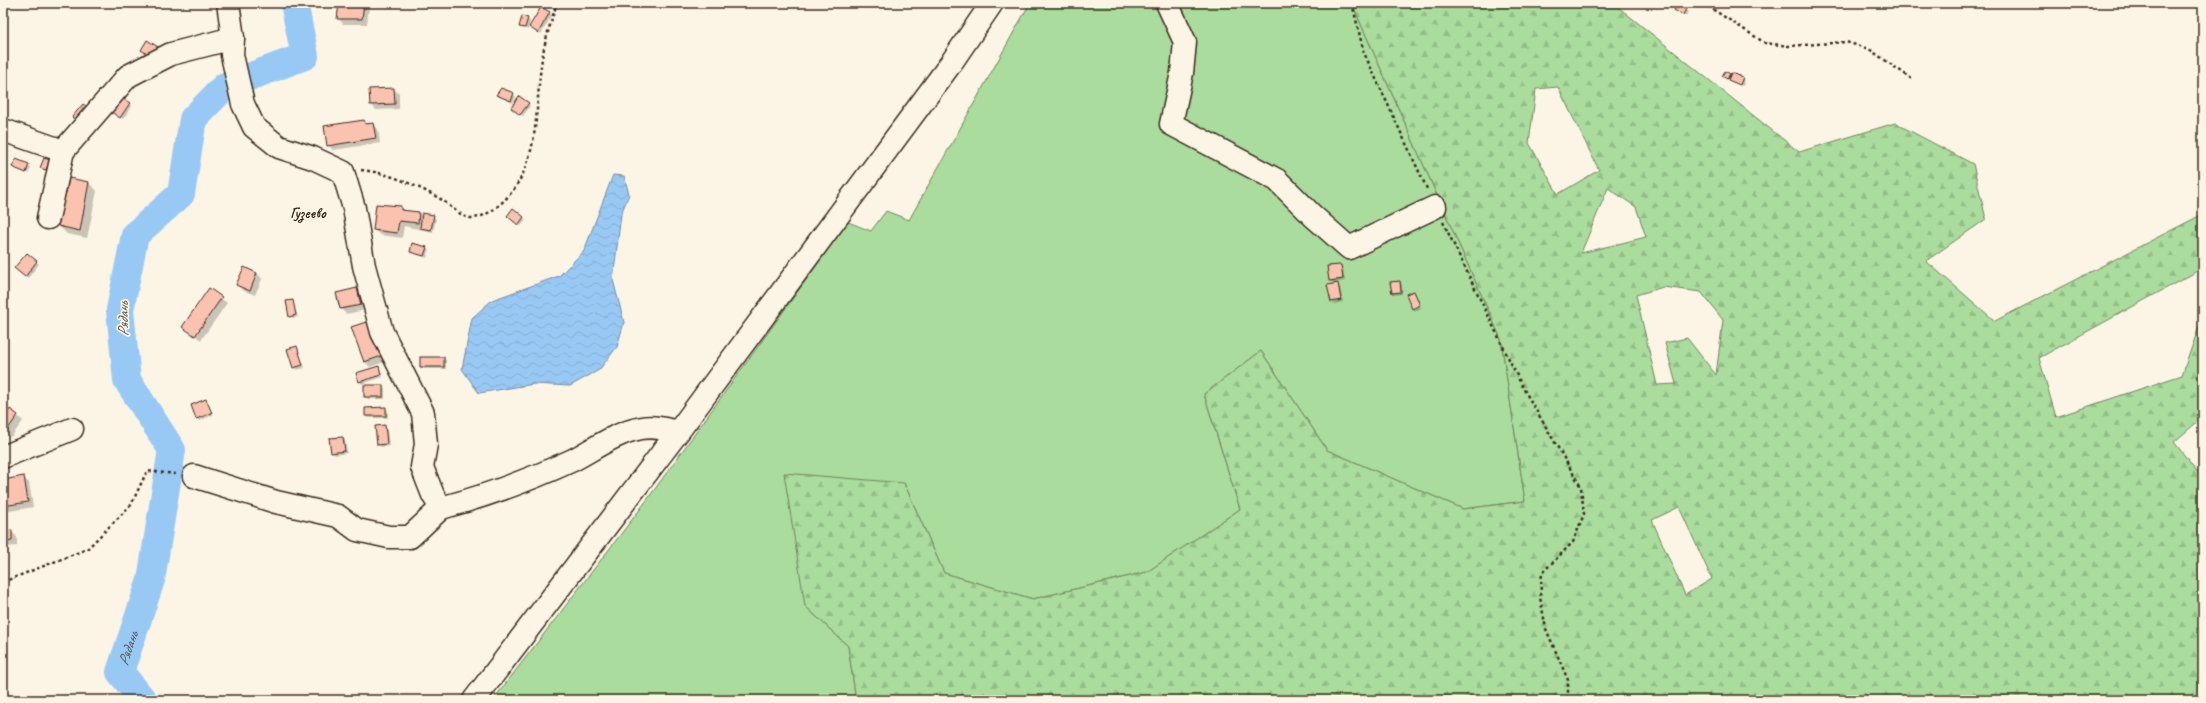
<svg xmlns="http://www.w3.org/2000/svg" width="2206" height="703" font-family="Caveat,sans-serif">
	<style>
		.green { fill: #a9dc9d; stroke: #72835e }
		.forest { fill: url(#forest-firs); stroke: #72835e; fill-rule: evenodd }
		.water { fill: url(#water-waves); stroke: #73899f }
		.shadow { fill: #0003 }
		.lines { fill: none; stroke-linecap: round; stroke-linejoin: round }
		.river { stroke: #98c9f5; stroke-width: 28 }
		.building { fill: #fac2af; stroke: #3b2a1e }
		.minor-casing { stroke: #3b2a1e; stroke-width: 25 }
		.path { stroke: #3b2a1e; stroke-width: 2.5; stroke-dasharray: 3 3; stroke-linecap: butt }
		.minor { stroke: #fcf5e5; stroke-width: 22 }
		.labels { text-anchor: middle; dominant-baseline: central; stroke-width: 3.5; stroke-linejoin: round; paint-order: stroke }
		.neighbourhood-label { font-size: 15px; font-weight: bold; fill: #3b2a1e; stroke: #fcf5e5 }
		.water-label { font-size: 15px; font-style: italic; fill: #525254; stroke: #fcf5e5 }
	</style>
	<defs>
		<pattern id="forest-firs" width="22" height="20" patternUnits="userSpaceOnUse"><rect width="22" height="20" fill="#a9dc9d"/><path d="M5 1l3.5 6h-7zM16 11l3.5 6h-7z" fill="#92bd87"/></pattern>
		<pattern id="water-waves" width="16" height="10" patternUnits="userSpaceOnUse"><rect width="16" height="10" fill="#98c9f5"/><path d="M0 5q4-4 8 0t8 0" fill="none" stroke="#84add2"/></pattern>
	</defs>
	<rect width="100%" height="100%" fill="#fcf5e5"/>
	<filter id="ink" filterUnits="userSpaceOnUse"><feTurbulence type="fractalNoise" baseFrequency=".025" numOctaves="2"/><feDisplacementMap in="SourceGraphic" scale="8" xChannelSelector="R" yChannelSelector="G"/><feConvolveMatrix kernelMatrix="1 2 1 2 8 2 1 2 1" color-interpolation-filters="sRGB"/></filter>
	<g filter="url(#ink)">
		<path class="green" d="M1030 3H1354L1356 13 1501 339 1525 501 1463 509 1327 450 1261 351 1204 394 1240 509 1147 572 1033 599 944 573 904 483 805 606 848 646 856 700H493L644 504 848 222 871 231 886 211 909 220Z"/>
		<path class="forest" d="M1354 3H1613L1799 152 1895 123 1973 164 1986 219 1926 261 1995 321 2203 214V268L2039 358 2056 417 2182 375 2203 315V417L2174 442 2203 479V700H856L848 646 805 606 784 473 904 483 944 573 1033 599 1147 572 1240 509 1204 394 1261 351 1327 450 1463 509 1525 501 1501 339 1356 13ZM1558 87 1599 170 1558 194 1529 143 1536 89ZM1608 188 1636 207 1646 237 1581 253ZM1663 287 1701 292 1723 320 1716 375 1687 338 1665 343 1676 384 1657 385 1636 295ZM1679 507 1712 579 1685 595 1652 520Z"/>
		<path class="water" d="M613 175 624 176 629 194 621 214 613 280 624 322 617 347 599 370 570 386 534 384 479 393 462 369 472 318 492 300 559 276 584 251Z"/>
		<g class="shadow">
			<path d="M340 3H367L369 5 367 24H343L338 18Z"/>
			<path d="M1677 5 1688 12 1686 16 1677 12Z"/>
			<path d="M549 13 552 15 541 34 530 27Z"/>
			<path d="M523 17 530 21 528 30 520 26Z"/>
			<path d="M1729 74 1742 78 1745 80 1743 86 1732 82 1724 76Z"/>
			<path d="M394 89 399 94V109L376 110 371 104Z"/>
			<path d="M513 94 516 97 513 103 497 95Z"/>
			<path d="M129 103 132 106 123 119 113 113Z"/>
			<path d="M528 104 530 106 523 116 515 110Z"/>
			<path d="M364 121 368 125 373 124 378 129 380 143 333 150 328 145Z"/>
			<path d="M16 160 31 168 28 174 14 167Z"/>
			<path d="M49 161 52 163 49 172 41 168Z"/>
			<path d="M69 179 89 183 97 191 87 238 67 234 59 226 61 213 58 210 66 195Z"/>
			<path d="M401 207 406 212 418 213 423 217 433 216 436 219 433 232 404 226 402 238 380 235 374 230Z"/>
			<path d="M513 210 526 220 521 226 511 218Z"/>
			<path d="M426 248 429 250 427 258 411 252Z"/>
			<path d="M27 254 39 264 28 278 18 271Z"/>
			<path d="M1341 266 1343 268 1345 281 1333 283 1330 281Z"/>
			<path d="M257 273 262 279 255 295 242 290 237 285Z"/>
			<path d="M1399 282 1402 284V294L1395 295 1393 293Z"/>
			<path d="M1337 284 1340 287 1343 302 1334 304 1332 301Z"/>
			<path d="M209 289 227 303 201 340 183 327Z"/>
			<path d="M356 289 362 294 365 310 346 314 341 309 337 293Z"/>
			<path d="M1413 292 1421 308 1415 311 1412 308Z"/>
			<path d="M292 301 298 317 293 318 290 316Z"/>
			<path d="M369 322 387 361 370 367 365 362 353 328Z"/>
			<path d="M297 347 305 368 296 370 288 349Z"/>
			<path d="M421 358H443L446 360V369H424L421 367Z"/>
			<path d="M379 367 383 377 362 384 360 381Z"/>
			<path d="M383 386 385 388V399H368L365 397Z"/>
			<path d="M206 400 213 415 199 421 197 418Z"/>
			<path d="M386 408 388 411V418H369L366 416Z"/>
			<path d="M11 410 23 421 11 437 3 431V415L6 417Z"/>
			<path d="M385 426 387 429 389 446 381 447 378 445 376 427Z"/>
			<path d="M343 438 345 440 347 453 335 455 332 452Z"/>
			<path d="M23 477 29 483 33 507 4 512 3 481Z"/>
			<path d="M3 520 5 522 6 532 11 531 17 537V546L3 547Z"/>
		</g>
		<g class="lines">
			<path class="river" id="s1" d="M143 700 120 672 151 580 172 450 127 380 120 310 135 235 181 194 193 119 225 86 305 56 294 3"/>
		</g>
		<g class="building">
			<path d="M339 3H364L362 19H337Z"/>
			<path d="M1677 4 1686 9 1683 15 1674 10Z"/>
			<path d="M541 7 550 12 538 33 529 27Z"/>
			<path d="M522 16 528 18 525 28 519 27Z"/>
			<path d="M147 40 163 50 156 60 141 50Z"/>
			<path d="M1725 71 1730 74 1727 79 1722 76Z"/>
			<path d="M1731 73 1743 77 1740 85 1728 80Z"/>
			<path d="M394 88 395 104 370 105 369 89Z"/>
			<path d="M501 88 514 93 511 101 496 95Z"/>
			<path d="M119 96 130 103 120 118 110 111Z"/>
			<path d="M519 96 529 103 520 115 511 108Z"/>
			<path d="M83 104 91 110 79 123 72 117Z"/>
			<path d="M364 120 365 124 373 123 376 138 327 146 324 126Z"/>
			<path d="M44 158 50 160 46 170 40 168Z"/>
			<path d="M16 159 29 164 26 173 12 167Z"/>
			<path d="M69 178 89 182 80 231 58 226 61 211 57 210 61 192 66 193Z"/>
			<path d="M376 204 401 206V210L419 212 418 223 399 221 397 233 373 230Z"/>
			<path d="M513 208 524 217 518 225 507 216Z"/>
			<path d="M422 213 434 215 431 230 420 228Z"/>
			<path d="M412 243 427 247 424 256 410 252Z"/>
			<path d="M27 253 37 261 25 277 14 268Z"/>
			<path d="M1341 265 1343 279 1329 281 1327 266Z"/>
			<path d="M244 267 257 273 250 291 236 285Z"/>
			<path d="M1400 281 1401 292 1392 293 1390 282Z"/>
			<path d="M1338 283 1341 300 1331 302 1327 285Z"/>
			<path d="M209 288 222 297 195 336 182 327Z"/>
			<path d="M357 288 361 305 340 309 336 293Z"/>
			<path d="M1414 291 1420 305 1412 309 1406 294Z"/>
			<path d="M293 300 296 315 289 317 286 301Z"/>
			<path d="M369 321 382 356 364 362 351 327Z"/>
			<path d="M297 346 303 365 293 368 287 349Z"/>
			<rect x="420" y="357" width="24" height="10"/>
			<path d="M379 366 381 375 359 382 356 373Z"/>
			<rect x="364" y="385" width="19" height="12"/>
			<path d="M206 399 212 413 196 419 191 405Z"/>
			<path d="M386 407V416H365V408Z"/>
			<path d="M10 409 18 415 5 433 3 431V413L6 415Z"/>
			<path d="M385 425 387 444 377 445 375 426Z"/>
			<path d="M343 437 345 451 331 453 329 438Z"/>
			<path d="M24 476 28 502 3 506V480Z"/>
			<path d="M12 530V541L3 542V531Z"/>
		</g>
		<g class="lines">
			<g class="minor-casing">
				<g id="minor">
					<path d="M228 3 233 38 232 55 243 104 254 127 279 147 313 158 343 172 354 208 364 266 382 332 423 413 426 444 422 467 433 495 441 508C486 496 530 480 573 460 594 449 617 432 642 428 654 426 666 429 678 432"/>
					<path d="M1167 3 1185 42 1182 73 1171 124 1277 180 1313 216 1349 248 1435 207"/>
					<path d="M3 130 63 151"/>
					<path d="M48 218 63 151 128 76 171 54 233 38"/>
					<path d="M3 457 72 429"/>
					<path d="M194 476 276 502 338 516 357 530 389 537H410L441 508"/>
					<path d="M474 700 678 432 949 66 992 3"/>
				</g>
			</g>
			<g class="path">
				<path d="M1352 3 1364 53 1428 191"/>
				<path d="M1703 3 1765 43 1789 46 1846 42 1869 49 1912 79"/>
				<path d="M361 170C389 173 413 184 437 197 448 203 456 213 468 218 480 219 489 213 498 206 542 170 534 110 542 59 545 40 551 21 557 3"/>
				<path d="M1443 222 1523 388 1581 487 1584 514 1573 542 1542 573 1540 597 1546 629 1568 680V700"/>
				<path d="M3 582 87 549 131 505 147 471 176 474"/>
			</g>
			<use href="#minor" class="minor"/>
		</g>
	</g>
	<g class="labels">
		<g class="neighbourhood-label">
			<text x="308" y="213">Гузеево</text>
		</g>
		<g class="water-label">
			<text transform="translate(123 319) rotate(-90)">Рядань</text>
			<text stroke="none"><textPath href="#s1" startOffset="61">Рядань</textPath></text>
		</g>
	</g>
	<rect width="2206" height="703" fill="none" stroke="#fcf5e5" stroke-width="16"/>
	<rect x="8" y="8" width="2190" height="687" fill="none" stroke="#3b2a1e" stroke-width="1.5" filter="url(#ink)"/>
</svg>
